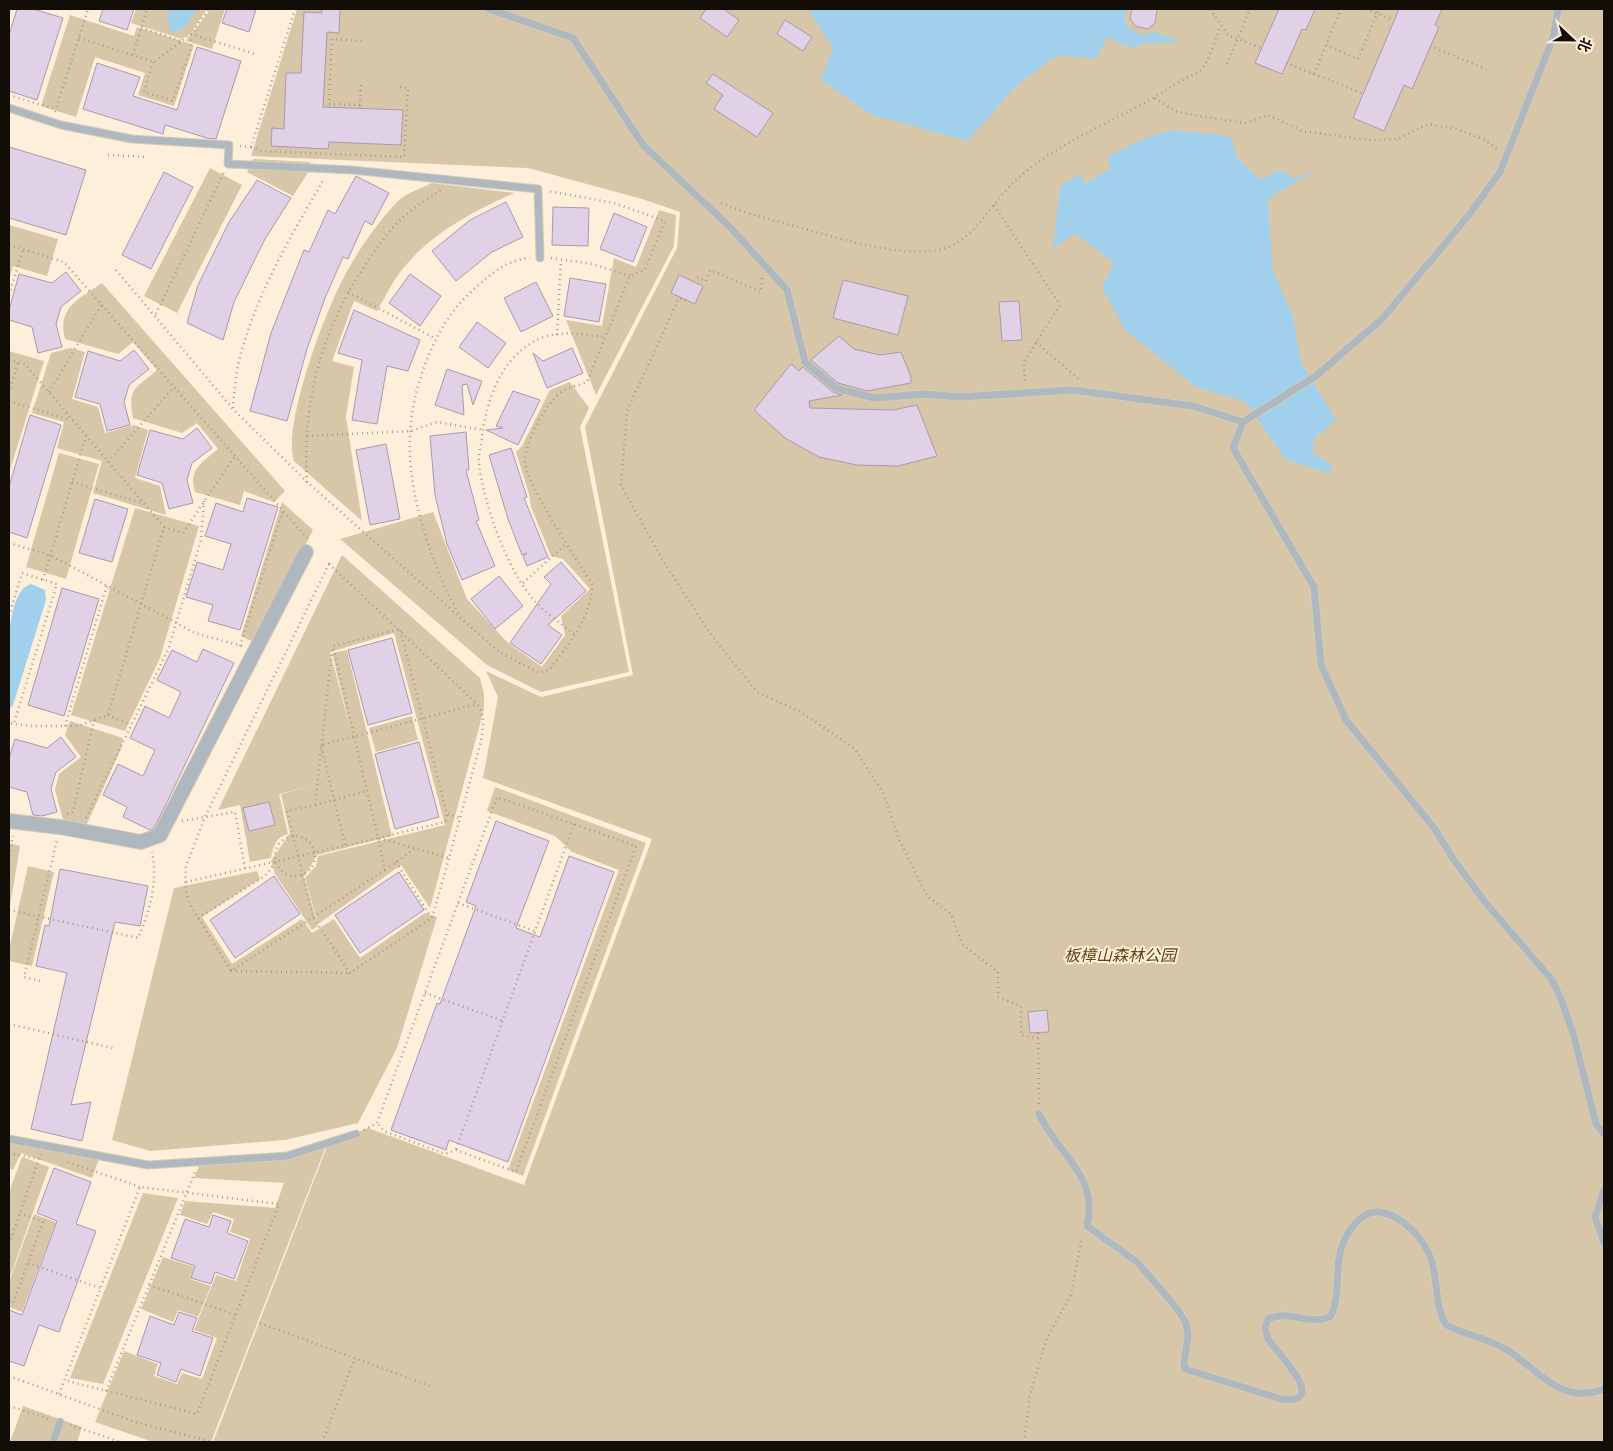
<svg xmlns="http://www.w3.org/2000/svg" width="1613" height="1451" font-family="Spectral,'Noto Sans SC',serif">
	<style>
		.green { fill: #d8c6a9 }
		.water { fill: #a1d0ec }
		.building { fill: #e0d1e6; stroke: #a89aad }
		.lines { fill: none; stroke-linecap: round; stroke-linejoin: round }
		.service-casing { stroke: #d7cbb8; stroke-width: 9 }
		.minor-casing { stroke: #d7cbb8; stroke-width: 16 }
		.path { stroke: #a59b8b; stroke-width: 2.5; stroke-dasharray: 1 4; stroke-linecap: butt }
		.service { stroke: #aeb8be; stroke-width: 7 }
		.minor { stroke: #aeb8be; stroke-width: 14 }
		.labels { text-anchor: middle; dominant-baseline: central; stroke-width: 4; stroke-linejoin: round; paint-order: stroke }
		.park-label { font-size: 16px; font-style: italic; fill: #604412; stroke: #fdefda }
	</style>
	<rect width="100%" height="100%" fill="#fdefda"/>
	<g class="green">
		<path d="M136 9H207L190 34 182 39 131 23Z"/>
		<path d="M211 9H225L212 49 186 41Z"/>
		<path d="M297 9H1604V1442H213L328 1144 368 1128 524 1185 652 839 483 778 498 697 486 671 541 697 633 675 585 427 677 248 680 212 642 199 528 168 251 156Z"/>
		<path d="M70 15 134 36 137 27 194 45 174 106 138 95 145 73 95 57 76 117 41 106Z"/>
		<path d="M253 159 310 162 309 171 293 196 247 172Z"/>
		<path d="M210 168 242 185 177 313 144 296Z"/>
		<path d="M432 183 514 193C475 211 435 231 406 265 394 278 386 296 377 311L354 301 332 361 354 367 346 417 362 521 294 461C282 425 326 309 345 275 359 249 378 222 398 201 406 193 422 188 432 183Z"/>
		<path d="M659 210 676 215 674 246 596 395 566 320 602 326 614 258 636 267Z"/>
		<path d="M9 225 58 239 47 276 13 266 9 280Z"/>
		<path d="M102 283 285 491 274 502 244 491 240 505 195 492C188 469 202 463 218 449L197 423 182 433 133 418C127 387 137 388 157 370L133 342 118 354 65 339C57 307 79 299 102 283Z"/>
		<path d="M70 348 85 352 72 399 98 407 105 433 134 425 148 430 135 478 160 486 166 515 93 493 102 461 57 448 64 422 32 413 51 353Z"/>
		<path d="M9 351 44 361 9 473Z"/>
		<path d="M570 382 589 408 580 427 629 672 541 692 487 665 340 539 433 512 467 599 508 643 542 667 565 635 561 616 590 589 563 559 551 556 531 507 529 494 516 452 522 446 550 390Z"/>
		<path d="M59 453 99 464 66 579 26 567Z"/>
		<path d="M282 502 313 530 255 643 241 636Z"/>
		<path d="M135 508 199 526 160 658 125 731 71 715Z"/>
		<path d="M342 555 480 678 484 694V709L430 908 401 865 318 924 305 878 316 866 318 856 445 825 394 633 330 652 351 731 332 653 347 650 392 836 317 855 304 877 318 926 312 930 275 874 271 861 290 833 281 794 316 785 279 794 288 834C276 837 273 846 271 858L250 862 240 805 218 810Z"/>
		<path d="M412 716 418 740 376 752 369 728Z"/>
		<path d="M70 721 123 738 121 749 86 826 63 820 55 790 59 774 81 757 65 735Z"/>
		<path d="M495 787 646 843 523 1176 508 1170 619 870 572 852 555 836 487 811Z"/>
		<path d="M9 843 20 846 9 912Z"/>
		<path d="M28 866 54 872 32 966 9 961V950Z"/>
		<path d="M257 871 260 879 202 917 232 964 302 919 312 933 334 919 360 958 425 913 437 917 397 1048 358 1123 285 1140 150 1151 112 1140 174 888Z"/>
		<path d="M9 1143 99 1159 92 1178 21 1153 13 1170 9 1168Z"/>
		<path d="M326 1146 211 1442H153L95 1422 124 1351 158 1364 154 1376 177 1384 182 1373 202 1379 217 1338 194 1330 216 1275 236 1281 250 1239 230 1232 234 1219 213 1212 207 1224 180 1215 185 1201 275 1208 284 1183 194 1178 200 1164 287 1157Z"/>
		<path d="M22 1157 49 1167 9 1280V1192Z"/>
		<path d="M143 1193 178 1198 103 1384 70 1378Z"/>
		<path d="M34 1214 56 1222 22 1312 9 1307V1282Z"/>
		<path d="M163 1257 194 1267 190 1279 211 1286 198 1317 178 1310 173 1322 141 1309Z"/>
		<path d="M23 1406 82 1427 77 1442H10Z"/>
	</g>
	<g class="water">
		<path d="M169 9H197L185 27 174 32 171 31 168 23Z"/>
		<path d="M808 9H1127L1124 18 1128 28 1142 35 1155 32 1182 42 1146 43 1131 48 1108 37 1095 59 1057 55 1015 87 968 141 872 115 821 80 833 48Z"/>
		<path d="M1172 130 1230 136 1238 159 1261 180 1280 170 1294 179 1316 170 1268 199 1272 268 1293 317 1301 363 1336 420 1314 438 1313 454 1332 464 1330 474 1285 459 1246 402 1196 387 1125 330 1102 287 1114 263 1075 233 1053 249 1060 186 1080 174 1085 183 1111 169 1107 157 1143 139Z"/>
		<path d="M31 584 45 590 46 600 13 705 9 711C9 685 1 593 31 584Z"/>
	</g>
	<g class="building">
		<path d="M17 9H33L63 18 37 100 9 91V35Z"/>
		<path d="M103 9H134L127 30 99 21Z"/>
		<path d="M227 9H256L249 32 222 23Z"/>
		<path d="M322 9H340L339 33 327 32 323 107 403 110 401 145 329 142 328 149 271 146 272 128 284 129 286 73H301L304 12 322 13Z"/>
		<path d="M706 9H723L739 20 727 37 700 18Z"/>
		<path d="M1132 9H1157L1155 23 1148 29 1135 26 1130 18Z"/>
		<path d="M1279 9H1315L1306 30 1302 29 1282 74 1255 63Z"/>
		<path d="M1399 9H1442L1435 25 1439 27 1412 89 1404 85 1384 131 1353 118Z"/>
		<path d="M785 20 812 37 803 51 777 34Z"/>
		<path d="M197 47 241 61 216 139 207 138 165 125 163 134 83 109 97 63 140 77 133 96 177 110Z"/>
		<path d="M713 74 773 113 757 137 714 109 723 95 706 83Z"/>
		<path d="M9 147 86 170 66 235 9 218Z"/>
		<path d="M164 172 193 187 151 269 122 255Z"/>
		<path d="M356 176 389 193 372 225 365 221 348 259 343 257 325 298 307 349 287 421 250 411 271 333 304 250 309 252 328 210 335 214Z"/>
		<path d="M257 180 291 198 265 239 234 302 223 340 187 323 198 285 229 222Z"/>
		<path d="M506 202 523 237 492 252 456 281 432 251 470 220Z"/>
		<path d="M553 207 589 208 588 246 552 245Z"/>
		<path d="M614 213 647 227 633 262 600 249Z"/>
		<path d="M66 272 81 291 61 307 56 324 62 347 38 353 32 327 9 320V310L19 274 52 283Z"/>
		<path d="M410 274 441 296 420 326 389 303Z"/>
		<path d="M679 275 703 286 695 304 671 293Z"/>
		<path d="M570 278 606 284 599 322 564 316Z"/>
		<path d="M843 280 908 296 898 335 833 318Z"/>
		<path d="M536 282 553 316 521 332 504 298Z"/>
		<path d="M1019 301 1022 340 1002 341 999 302Z"/>
		<path d="M354 310 420 340 408 371 387 366 377 424 352 420 362 360 338 353Z"/>
		<path d="M477 322 506 343 488 368 459 347Z"/>
		<path d="M839 336 854 349 880 355 901 352 911 377V383L867 391 838 383 811 360Z"/>
		<path d="M572 348 583 373 547 388 533 353 543 361Z"/>
		<path d="M134 350 149 369 129 385 124 402 130 425 107 431 100 404 75 397 88 351 120 361Z"/>
		<path d="M791 364 799 371 803 367 833 392 842 395 809 401 810 408 893 410 917 405 937 456 898 466 857 465 819 457 785 438 754 410Z"/>
		<path d="M447 369 482 381 473 405 467 384 462 385 464 415 435 405Z"/>
		<path d="M513 391 540 400 518 445 486 430 503 428 496 426Z"/>
		<path d="M30 415 61 425 27 538 9 532V487Z"/>
		<path d="M197 428 212 448 192 463 187 480 193 503 169 509 162 483 137 475 150 430 183 439Z"/>
		<path d="M466 432 469 470H466L479 520 476 521 495 566 462 580 447 544 435 495 430 436Z"/>
		<path d="M386 444 400 519 370 525 356 450Z"/>
		<path d="M511 448 527 497 524 498 548 557 527 566 523 556 527 553 522 555 508 519 489 455Z"/>
		<path d="M247 498 278 507 240 630 208 621 213 605 186 597 197 562 223 570 231 544 205 536 216 503 243 512Z"/>
		<path d="M95 499 128 509 112 562 79 553Z"/>
		<path d="M561 562 586 591 548 625 562 635 541 664 510 643 551 584 544 577Z"/>
		<path d="M499 576 523 606 495 629 471 599Z"/>
		<path d="M62 588 99 599 64 716 28 705Z"/>
		<path d="M392 638 412 713 368 725 348 650Z"/>
		<path d="M203 649 234 663 167 802 154 828 150 830 123 817 127 807 103 795 118 764 143 776 155 750 130 738 145 706 169 718 181 692 157 680 172 650 197 662Z"/>
		<path d="M61 737 76 757 56 772 51 789 57 812 42 816 33 815 27 792 9 787V759L15 739 47 748Z"/>
		<path d="M419 742 439 817 395 829 375 754Z"/>
		<path d="M269 802 275 825 249 831 243 808Z"/>
		<path d="M496 821 549 841 516 928 540 937 569 856 614 872 508 1162 449 1140 446 1150 391 1130 437 1003 440 1004 476 906 466 902Z"/>
		<path d="M60 869 148 886 140 926 115 922 71 1105 91 1102 82 1141 31 1129 67 973 36 966 45 925 49 926Z"/>
		<path d="M399 872 424 910 360 953 335 915Z"/>
		<path d="M274 876 300 914 235 958 210 920Z"/>
		<path d="M1047 1010 1049 1032 1030 1033 1028 1012Z"/>
		<path d="M54 1168 91 1182 76 1224 96 1231 59 1332 39 1325 24 1366 9 1361V1310L22 1315 57 1221 37 1213Z"/>
		<path d="M213 1215 231 1221 227 1233 248 1241 234 1279 215 1272 211 1284 191 1278 195 1266 171 1258 185 1219 209 1227Z"/>
		<path d="M179 1312 197 1318 192 1331 213 1338 200 1376 181 1369 176 1382 157 1375 161 1363 137 1355 150 1316 174 1325Z"/>
	</g>
	<g class="lines">
		<g class="service-casing">
			<g id="service">
				<path d="M489 9 573 38 643 145 730 227 787 290 805 362 836 388 874 398 924 394 960 397 1072 390 1193 406 1243 422"/>
				<path d="M1558 9 1553 38 1500 172 1469 215 1382 319 1316 376 1243 422 1233 448 1314 587 1321 665 1346 720 1435 829 1453 859 1485 902 1552 980 1561 999 1573 1033 1596 1124 1604 1134"/>
				<path d="M9 108 61 125 132 139 229 145 228 164 352 170 538 189 540 258"/>
				<path d="M1039 1114C1058 1155 1099 1175 1087 1226L1137 1262 1176 1307 1186 1323 1188 1336 1184 1363 1185 1369 1281 1399C1332 1405 1275 1351 1268 1339 1267 1336 1266 1331 1265 1328L1268 1319C1290 1309 1312 1327 1331 1316 1342 1292 1333 1265 1344 1241 1349 1229 1364 1209 1380 1212 1403 1216 1425 1239 1432 1262 1438 1284 1435 1306 1446 1325 1465 1335 1488 1338 1507 1350 1539 1370 1561 1406 1604 1389"/>
				<path d="M9 1139 148 1165 287 1156 356 1134"/>
				<path d="M1604 1190 1595 1217 1604 1243"/>
				<path d="M53 1442 60 1422"/>
			</g>
		</g>
		<g class="minor-casing">
			<path id="minor" d="M9 821 60 827 141 842 160 835 306 552"/>
		</g>
		<g class="path">
			<path d="M1210 9 1228 35 1261 48"/>
			<path d="M1366 9 1394 20"/>
			<path d="M9 14 10 9"/>
			<path d="M141 28 182 41"/>
			<path d="M79 38 154 62 191 34 255 54"/>
			<path d="M1326 45 1358 59 1379 9"/>
			<path d="M1430 46 1486 69"/>
			<path d="M133 55 147 9"/>
			<path d="M153 62 144 92 173 101 190 51 191 34 209 9"/>
			<path d="M1286 63 1364 94"/>
			<path d="M1227 64 1250 9"/>
			<path d="M1314 74 1341 9"/>
			<path d="M361 85 360 105 329 104 332 39 363 41"/>
			<path d="M9 95 55 109"/>
			<path d="M1155 98 1177 112 1206 117 1245 123 1268 115 1302 131 1368 140 1398 139 1428 124 1456 129 1485 140 1497 149"/>
			<path d="M55 112 88 9"/>
			<path d="M240 146 251 147 295 9"/>
			<path d="M251 147 262 151 404 157 408 88 398 87"/>
			<path d="M108 155 146 157"/>
			<path d="M721 203C750 215 781 222 812 231 850 241 890 254 931 251 971 248 987 208 1013 183 1059 139 1122 120 1174 85 1182 79 1194 76 1201 70 1208 63 1217 35 1221 25"/>
			<path d="M994 205 1060 305 1024 362 1025 383"/>
			<path d="M9 245 64 262 308 539"/>
			<path d="M551 258 592 264 630 276"/>
			<path d="M116 270 233 409 307 482 499 652 539 673 549 670C568 645 592 617 592 584 579 563 524 481 525 461 526 440 545 403 563 391 569 387 580 385 587 382L630 276 645 270 665 221 614 203 548 191"/>
			<path d="M697 277 706 281 710 270 761 292 762 278"/>
			<path d="M348 292 436 339"/>
			<path d="M9 295 23 249"/>
			<path d="M686 300 679 298 627 411 621 485 663 561 712 636 757 692 801 712 855 749 883 793 899 839 927 896 951 914 962 944 998 972V997L1021 1006V1035L1038 1038"/>
			<path d="M156 314 224 172"/>
			<path d="M557 335 561 260"/>
			<path d="M1036 342 1080 380"/>
			<path d="M9 360 25 364 164 527 108 715 78 726H30L9 723"/>
			<path d="M49 392 102 304"/>
			<path d="M9 393 18 362"/>
			<path d="M9 401 71 420"/>
			<path d="M233 408C234 396 235 383 237 370 252 301 289 239 324 179"/>
			<path d="M307 436 411 431 437 422 483 430"/>
			<path d="M108 462 174 387"/>
			<path d="M72 482 142 503"/>
			<path d="M307 482C302 399 323 325 370 258 381 242 392 226 407 214 417 205 430 198 441 190"/>
			<path d="M164 527 183 533 235 456"/>
			<path d="M9 543 50 555 195 633 242 646"/>
			<path d="M329 564 477 704C486 715 483 728 481 741L449 858 378 838 385 870 231 971 189 903 185 886 186 866 205 817Z"/>
			<path d="M43 580 86 436"/>
			<path d="M523 583 567 543"/>
			<path d="M459 613C444 589 435 566 427 540 405 473 402 418 430 352 440 330 452 309 470 293 488 276 505 260 530 258"/>
			<path d="M9 616 22 573 57 584 14 723"/>
			<path d="M574 634C560 623 543 611 531 597 506 566 484 504 479 464 478 455 481 446 482 437 487 398 502 355 541 338 562 330 584 335 605 337"/>
			<path d="M240 646 283 510"/>
			<path d="M332 650 315 805 287 811 313 917 350 973 432 918 449 858"/>
			<path d="M108 715 131 725"/>
			<path d="M65 726 107 585"/>
			<path d="M315 805 367 791"/>
			<path d="M67 814 73 812 94 720"/>
			<path d="M86 818 168 650 201 540 204 501"/>
			<path d="M182 821 235 812 245 869"/>
			<circle cx="295" cy="856" r="20"/>
			<path d="M378 838 445 822 447 814"/>
			<path d="M345 845 321 745 477 704"/>
			<path d="M9 856 13 836"/>
			<path d="M396 862 431 917"/>
			<path d="M385 870 414 849"/>
			<path d="M186 882 378 838 333 646 400 629 447 814 460 818"/>
			<path d="M458 903 535 931"/>
			<path d="M9 910 138 938C150 911 158 882 152 852"/>
			<path d="M198 918 265 876 275 863"/>
			<path d="M231 971 350 973"/>
			<path d="M40 981 24 977 57 840"/>
			<path d="M425 993 503 1021"/>
			<path d="M9 1024 113 1048"/>
			<path d="M1038 1033 1039 1104"/>
			<path d="M364 1130 377 1123 497 797 636 846 516 1172 456 1150 445 1154 384 1131 377 1123"/>
			<path d="M456 1149 574 824"/>
			<path d="M9 1153 39 1159"/>
			<path d="M68 1162 140 1187"/>
			<path d="M9 1244 41 1154"/>
			<path d="M28 1263 100 1288"/>
			<path d="M149 1285 236 1315"/>
			<path d="M9 1301 13 1303 43 1222 20 1213"/>
			<path d="M260 1323 430 1386"/>
			<path d="M9 1376 135 1422 212 1442"/>
			<path d="M106 1391 195 1172"/>
			<path d="M59 1394 140 1187 279 1204 197 1414 64 1380"/>
			<path d="M9 1406 50 1419"/>
			<path d="M70 1425 121 1442"/>
			<path d="M322 1442 355 1358"/>
			<path d="M1024 1442 1030 1394 1047 1338 1071 1295 1082 1237"/>
		</g>
		<use href="#service" class="service"/>
		<use href="#minor" class="minor"/>
	</g>
	<g class="labels">
		<g class="park-label">
			<text x="1120" y="956">板樟山森林公园</text>
		</g>
	</g>
	<rect width="1613" height="1451" fill="none" stroke="#120d07" stroke-width="20"/>
	<g transform="translate(1573 40) rotate(112)" stroke="#fdefda" stroke-width="4" paint-order="stroke">
	<path d="M0-4L9 19L0 12L-9 19Z" fill="#120d07"/>
	<text y="-8" font-size="14" font-weight="bold" text-anchor="middle" fill="#120d07">北</text>
	</g>
</svg>
